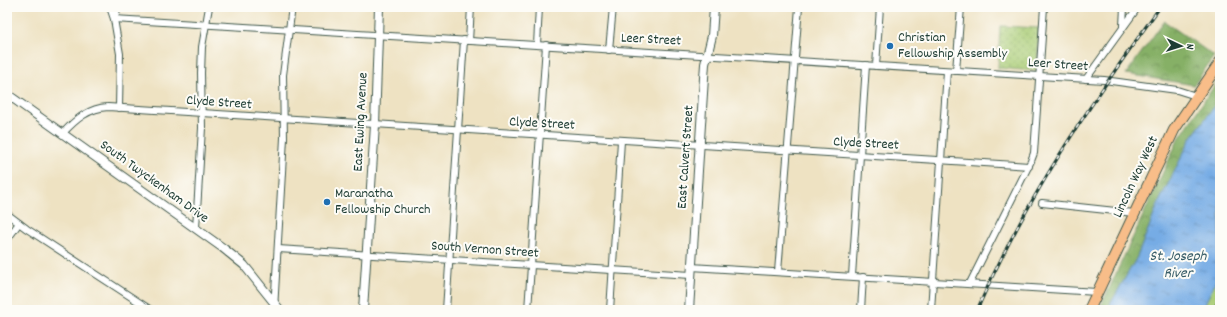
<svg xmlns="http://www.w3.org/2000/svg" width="1227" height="317" font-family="Dekko,sans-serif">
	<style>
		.grass { fill: url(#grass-dots); stroke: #648454 }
		.forest { fill: url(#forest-crowns); stroke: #52764d }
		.park { fill: #a9cc75; stroke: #648454 }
		.water { fill: url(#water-ripples); stroke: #4a748c }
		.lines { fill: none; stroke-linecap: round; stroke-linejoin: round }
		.minor-casing { stroke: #3e5649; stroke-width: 8 }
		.tertiary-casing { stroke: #3e5649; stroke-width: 10 }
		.primary-casing { stroke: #3e5649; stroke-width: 12 }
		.minor { stroke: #fff; stroke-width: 6 }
		.tertiary { stroke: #fff; stroke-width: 8 }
		.primary { stroke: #f8bd89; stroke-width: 10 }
		.rail-casing { stroke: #1f3d34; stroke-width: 3 }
		.rail { stroke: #fdfcf7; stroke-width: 1.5; stroke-dasharray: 4.5; stroke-linecap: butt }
		.poi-dot { fill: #1f6fb2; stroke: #fdfcf7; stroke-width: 1.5 }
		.labels { text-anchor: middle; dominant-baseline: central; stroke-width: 4; stroke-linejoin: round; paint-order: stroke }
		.poi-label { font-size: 14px; fill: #1f3d34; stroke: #fdfcf7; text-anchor: start }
		.street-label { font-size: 14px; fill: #1f3d34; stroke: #fdfcf7 }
		.water-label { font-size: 15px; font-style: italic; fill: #395e69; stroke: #fdfcf7 }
	</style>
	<defs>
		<pattern id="grass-dots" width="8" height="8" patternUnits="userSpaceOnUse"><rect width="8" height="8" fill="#a9cc75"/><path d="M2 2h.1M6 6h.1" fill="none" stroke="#89a761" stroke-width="1.8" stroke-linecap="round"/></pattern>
		<pattern id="forest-crowns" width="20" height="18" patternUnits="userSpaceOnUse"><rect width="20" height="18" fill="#86b066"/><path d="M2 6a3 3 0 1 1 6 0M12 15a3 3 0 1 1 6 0" fill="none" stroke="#6d9055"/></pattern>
		<pattern id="water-ripples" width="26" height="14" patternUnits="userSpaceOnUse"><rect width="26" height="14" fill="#76ace5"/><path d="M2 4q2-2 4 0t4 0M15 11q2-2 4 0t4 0" fill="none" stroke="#608dba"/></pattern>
	</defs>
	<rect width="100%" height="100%" fill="#fdfcf7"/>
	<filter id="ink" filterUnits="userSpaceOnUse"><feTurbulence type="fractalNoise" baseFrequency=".025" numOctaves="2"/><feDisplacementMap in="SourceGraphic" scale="8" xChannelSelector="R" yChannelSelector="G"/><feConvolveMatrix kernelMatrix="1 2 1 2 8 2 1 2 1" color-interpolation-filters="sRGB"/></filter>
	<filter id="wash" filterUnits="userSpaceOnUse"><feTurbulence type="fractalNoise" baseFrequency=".012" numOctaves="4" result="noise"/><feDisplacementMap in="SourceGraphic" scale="16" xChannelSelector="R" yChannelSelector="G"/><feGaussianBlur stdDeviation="0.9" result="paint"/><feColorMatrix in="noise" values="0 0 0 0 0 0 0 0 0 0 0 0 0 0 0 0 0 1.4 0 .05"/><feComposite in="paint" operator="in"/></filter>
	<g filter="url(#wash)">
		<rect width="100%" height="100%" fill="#eee2c2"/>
		<path class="grass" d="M1000 26 1039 28 1037 71 998 68Z"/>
		<g class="forest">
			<path d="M1164 21 1214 56 1194 85 1126 74Z"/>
			<path d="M1220 77V99L1191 138 1159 202 1137 257 1107 310H1099L1178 140Z"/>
		</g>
		<path class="park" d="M1220 272V296L1213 310H1202Z"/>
		<path class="water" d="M1220 99V272L1202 310H1107L1137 257 1159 202 1191 138Z"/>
	</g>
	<g filter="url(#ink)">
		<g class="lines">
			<g class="minor-casing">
				<g id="minor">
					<path d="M110 7 114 19 1104 80 1177 90 1196 96"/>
					<path d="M118 7 114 19 120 54 119 108"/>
					<path d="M1123 26 1124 7"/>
					<path d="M469 41 471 7"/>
					<path d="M537 45 539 7"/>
					<path d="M609 50 613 7"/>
					<path d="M876 66 880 7"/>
					<path d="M956 71 961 7"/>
					<path d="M1086 79 1138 7"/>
					<path d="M63 133C76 119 89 108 108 107L1029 166"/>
					<path d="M1042 203 1134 213"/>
					<path d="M7 214 27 229 151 310"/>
					<path d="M196 228 202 128 201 73 202 47 209 7"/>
					<path d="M7 240 19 223"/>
					<path d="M278 249 691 275"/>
					<path d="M691 267 1097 292"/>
					<path d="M778 272 799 7"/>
					<path d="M852 276 866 65"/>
					<path d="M970 283 1031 161 1034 153 1044 7"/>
					<path d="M274 310 284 138 283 75 292 7"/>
					<path d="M446 310 464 40"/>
					<path d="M528 310 546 45"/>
					<path d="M610 310 621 141"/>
					<path d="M861 310 863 277"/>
					<path d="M931 310 947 71"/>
				</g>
			</g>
			<g class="tertiary-casing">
				<g id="tertiary">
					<path d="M7 94 223 248 244 265 280 310"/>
					<path d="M363 310 375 125 379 7"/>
					<path d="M689 310 704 78 705 64 712 36 714 7"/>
					<path d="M1218 310 1220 305"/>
				</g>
			</g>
			<g class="primary-casing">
				<path id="primary" d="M1089 310 1174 130 1220 62"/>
			</g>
			<use href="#minor" class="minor"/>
			<use href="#tertiary" class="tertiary"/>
			<use href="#primary" class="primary"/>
			<g class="rail-casing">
				<path id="rail" d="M977 310C1025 200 1090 104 1160 7"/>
			</g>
			<use href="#rail" class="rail"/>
		</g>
	</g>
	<g class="poi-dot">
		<circle cx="890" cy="46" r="4"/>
		<circle cx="327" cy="202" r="4"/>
	</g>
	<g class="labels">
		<g class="poi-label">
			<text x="898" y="38">Christian<tspan x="898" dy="16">Fellowship Assembly</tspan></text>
			<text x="335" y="194">Maranatha<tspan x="335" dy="16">Fellowship Church</tspan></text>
		</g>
		<g class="street-label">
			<text transform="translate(651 40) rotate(3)">Leer Street</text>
			<text transform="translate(1058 65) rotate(4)">Leer Street</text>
			<text transform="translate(219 103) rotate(4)">Clyde Street</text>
			<text transform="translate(361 122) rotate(-87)">East Ewing Avenue</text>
			<text transform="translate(542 124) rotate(3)">Clyde Street</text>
			<text transform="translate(866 144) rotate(3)">Clyde Street</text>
			<text transform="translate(686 157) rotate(-86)">East Calvert Street</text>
			<text transform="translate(1136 177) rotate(-65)">Lincoln Way West</text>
			<text transform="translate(154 182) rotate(36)">South Twyckenham Drive</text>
			<text transform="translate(485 250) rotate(4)">South Vernon Street</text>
		</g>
		<g class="water-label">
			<text x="1178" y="257">St. Joseph<tspan x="1178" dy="17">River</tspan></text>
		</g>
	</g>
	<rect width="1227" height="317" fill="none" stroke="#fdfcf7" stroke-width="24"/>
	<g transform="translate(1181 46) rotate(94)" stroke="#fdfcf7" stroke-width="3" paint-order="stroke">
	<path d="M0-3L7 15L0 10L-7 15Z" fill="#1f3d34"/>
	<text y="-6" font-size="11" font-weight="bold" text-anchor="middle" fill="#1f3d34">N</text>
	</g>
</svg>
